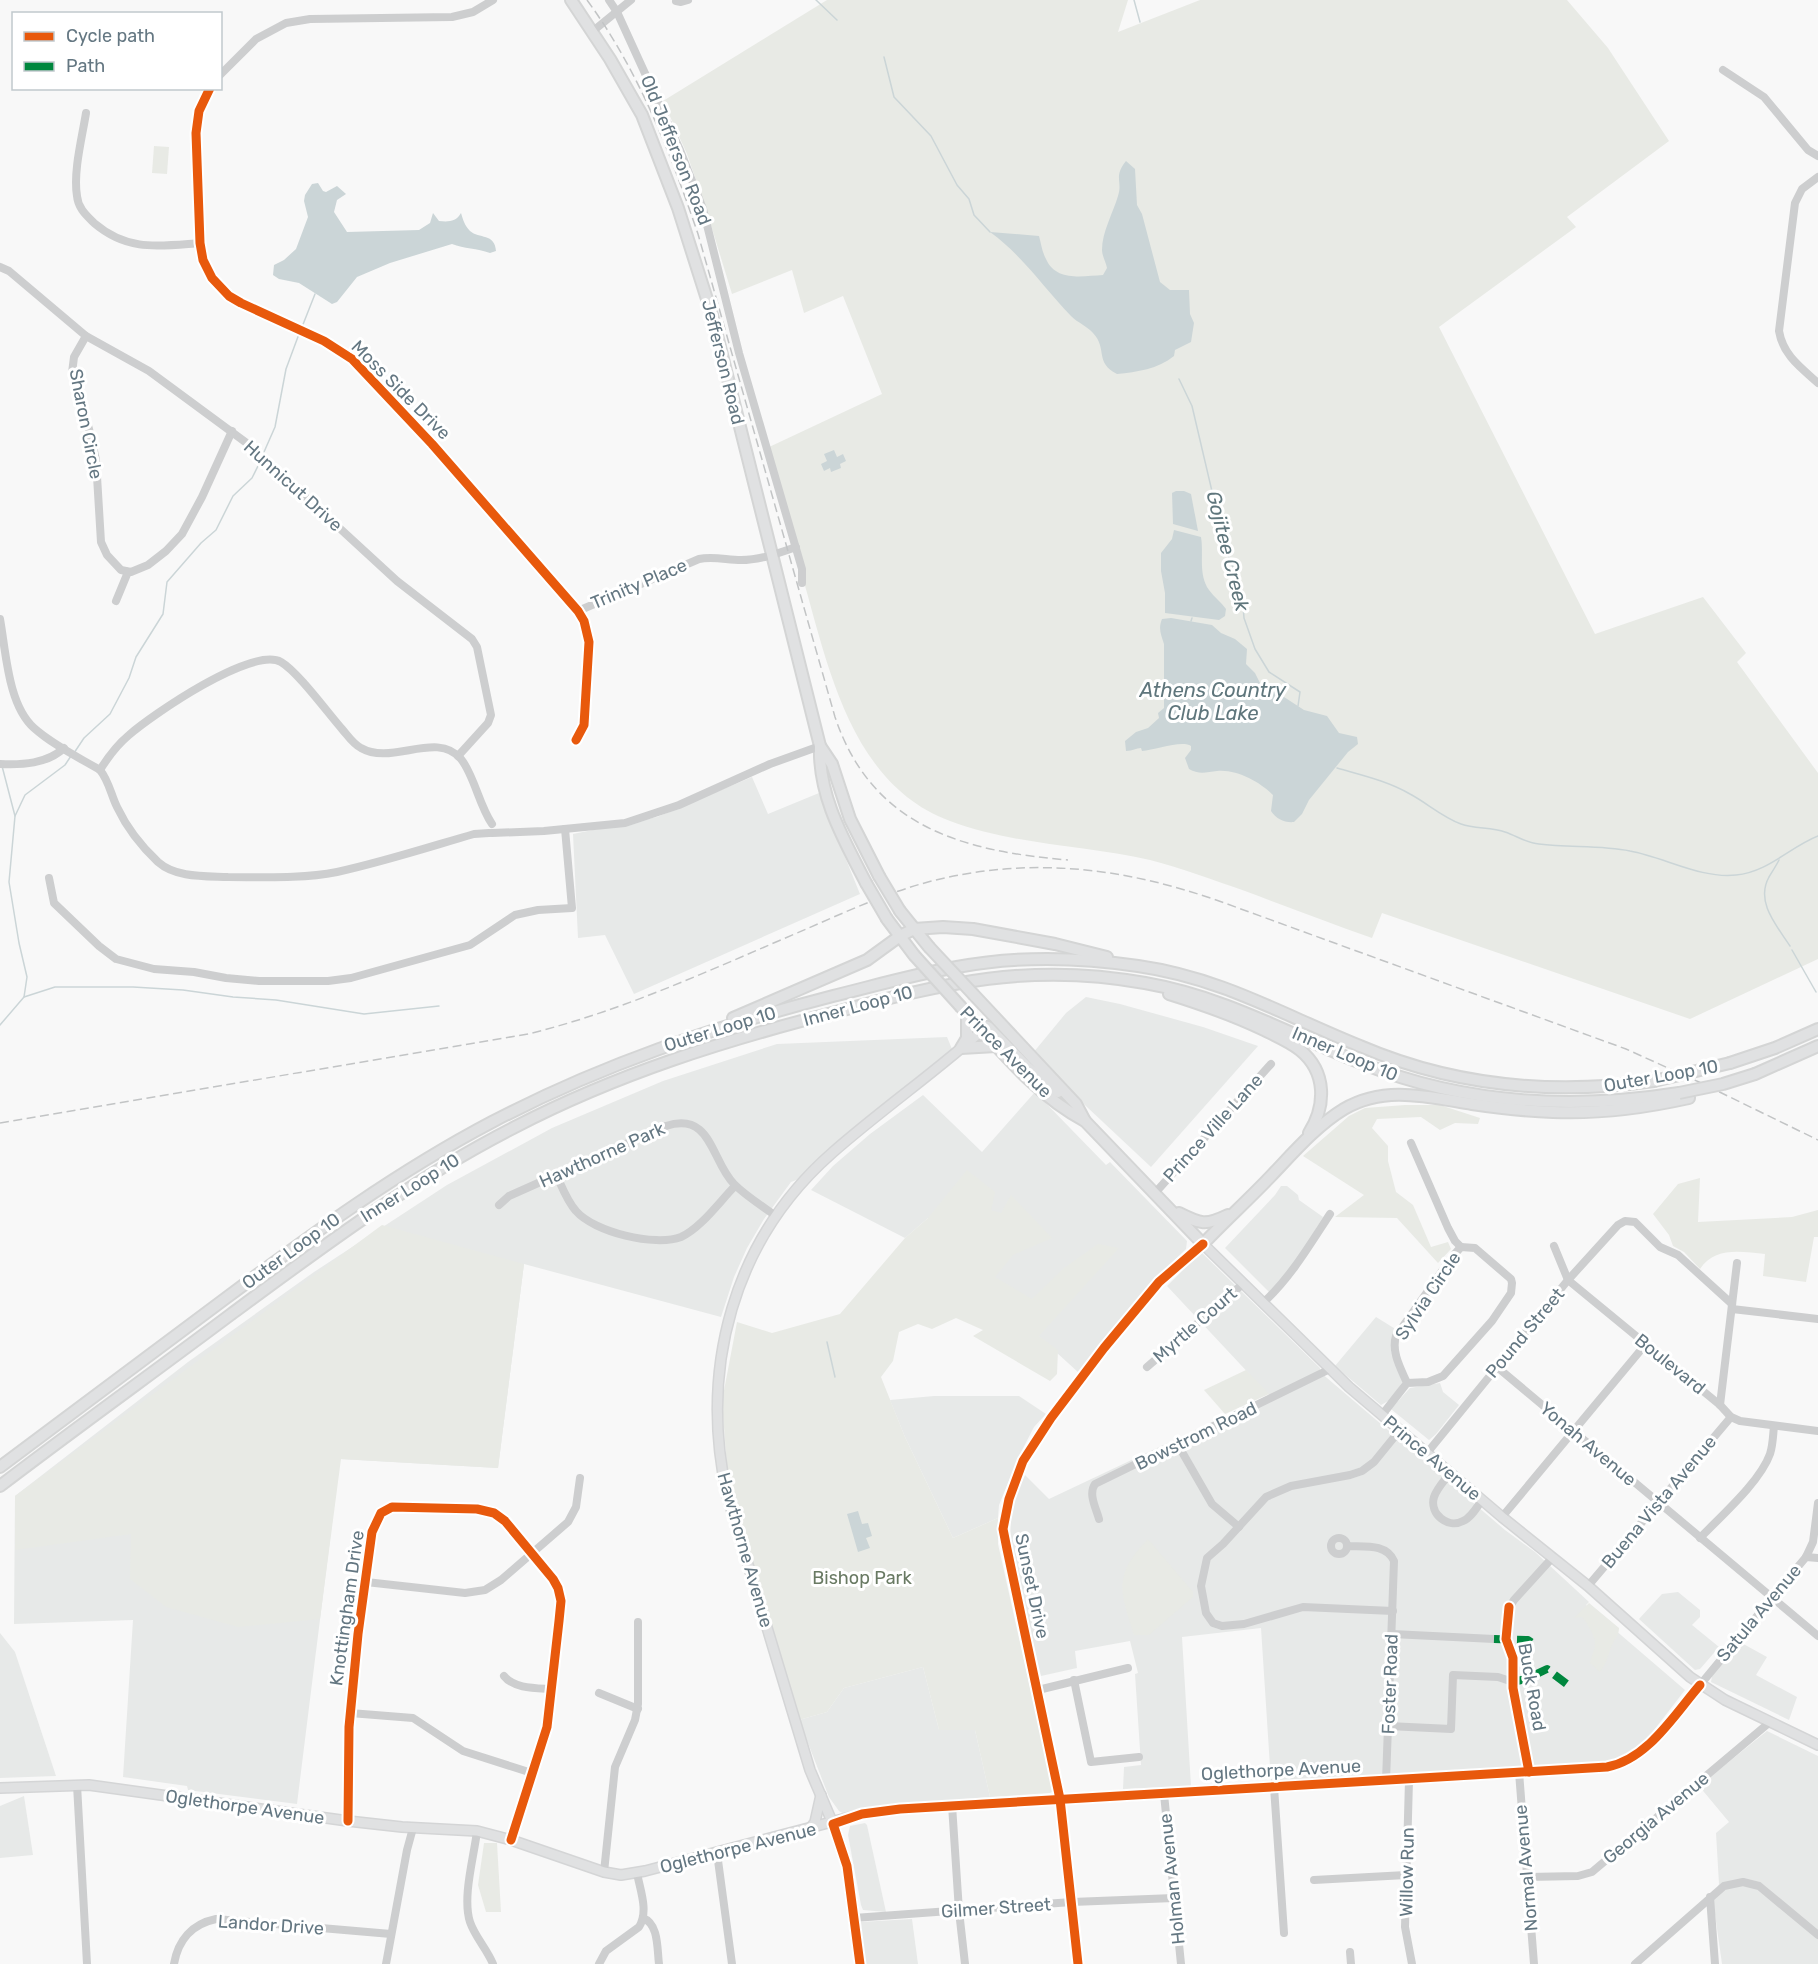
<svg xmlns="http://www.w3.org/2000/svg" width="1818" height="1964" viewBox="0 0 1818 1964" font-family="Rubik,sans-serif">
<rect width="100%" height="100%" fill="#f8f8f8"/>
<g fill="#e7e9e8">
<polygon points="752,777 768,814 819,793 860,894 634,994 605,935 578,938 573,834 657,817"/>
<polygon points="1086,997 1120,1004 1203,1027 1258,1046 1151,1167 1055,1077 1033,1053 1066,1013"/>
<polygon points="947,1037 952,1049 862,1121 799,1179 791,1182 764,1219 747,1248 734,1277 721,1317 524,1264 498,1468 340,1459 297,1804 188,1790 187,1786 123,1777 133,1620 14,1624 15,1496 188,1362 314,1272 447,1185 552,1128 663,1081 777,1044"/>
<polygon points="1035,1092 1106,1165 1110,1162 1187,1241 1186,1249 1164,1270 1079,1373 1034,1332 928,1218 905,1238 811,1190 833,1166 870,1134 923,1095 982,1152"/>
<polygon points="1281,1186 1287,1186 1298,1195 1299,1200 1323,1217 1294,1265 1269,1292 1225,1248 1275,1195"/>
<polygon points="1201,1252 1320,1368 1320,1372 1505,1530 1535,1552 1589,1602 1586,1605 1685,1690 1644,1743 1621,1757 1606,1761 1271,1782 1261,1628 1182,1637 1191,1786 1123,1789 1124,1767 1141,1765 1135,1674 1138,1673 1130,1641 1075,1651 1077,1668 1041,1676 1010,1544 1011,1516 1013,1501 1025,1475 1049,1499 1269,1395 1167,1286"/>
<polygon points="1376,1317 1397,1330 1392,1342 1391,1351 1403,1381 1390,1400 1381,1405 1335,1366"/>
<polygon points="1440,1383 1443,1392 1459,1405 1436,1434 1429,1440 1391,1409 1410,1388"/>
<polygon points="934,1396 1019,1396 1046,1414 1034,1427 1019,1456 999,1505 998,1518 953,1538 905,1437 890,1400"/>
<polygon points="1678,1592 1700,1610 1700,1617 1692,1625 1719,1647 1700,1669 1695,1670 1639,1619 1662,1594"/>
<polygon points="0,1633 15,1652 56,1776 0,1778"/>
<polygon points="1738,1641 1767,1657 1756,1675 1797,1697 1789,1720 1711,1682 1713,1671"/>
<polygon points="923,1667 939,1730 975,1730 990,1797 902,1804 844,1814 839,1811 829,1797 799,1720 827,1712 844,1688"/>
<polygon points="1767,1731 1818,1756 1818,1964 1722,1964 1713,1900 1719,1884 1716,1833 1729,1822 1699,1786"/>
<polygon points="24,1796 33,1855 0,1858 0,1806"/>
<polygon points="865,1823 867,1825 886,1912 863,1910 861,1905 848,1835 850,1826"/>
<polygon points="912,1919 918,1964 866,1964 860,1922"/>
</g>
<g fill="#e8eae5">
<path d="M827 0H1128L1118 32 1200 0H1567L1608 48 1669 141 1567 217 1576 227 1439 327 1595 634 1703 597 1746 653 1737 662 1818 773V959L1690 1019 1382 913 1372 938C1330 923 1287 907 1245 891 1213 880 1182 868 1150 860 1084 845 1014 845 950 821 850 784 828 665 802 575 790 533 775 491 767 448L882 394 843 296 804 313 792 270 732 294 706 209 687 154 663 101Z"/>
<polygon points="154,146 169,147 167,174 152,173"/>
<polygon points="1405,1105 1440,1105 1480,1118 1478,1124 1455,1123 1440,1130 1421,1117 1377,1119 1372,1128 1388,1146 1388,1161 1396,1192 1413,1205 1431,1247 1448,1242 1451,1249 1438,1263 1397,1218 1335,1217 1364,1195 1303,1156 1349,1116 1365,1108"/>
<polygon points="967,1170 995,1192 991,1210 1001,1213 1011,1195 1052,1238 1013,1255 995,1277 1032,1299 1064,1268 1098,1244 1119,1248 1039,1336 1058,1350 1057,1374 1050,1381 973,1336 983,1330 956,1318 932,1329 918,1324 899,1332 893,1361 881,1377 905,1437 953,1538 998,1518 998,1544 1053,1791 1050,1793 990,1797 975,1730 939,1730 923,1667 844,1688 827,1712 799,1720 736,1504 727,1467 722,1401 737,1322 772,1333 840,1314 905,1238 928,1218"/>
<path d="M1700 1178 1698 1222 1792 1217 1818 1210V1237H1814L1806 1282 1763 1276 1765 1254C1742 1252 1715 1246 1700 1269L1684 1252 1673 1246 1669 1235 1653 1214 1678 1184Z"/>
<polygon points="382,1225 524,1264 498,1468 341,1459 320,1619 238,1627 166,1607 130,1579 131,1534 15,1550 15,1496"/>
<polygon points="1246,1370 1269,1394 1225,1414 1204,1390"/>
<path d="M1148 1539 1193 1592V1597L1149 1635H1134C1121 1592 1112 1576 1148 1539Z"/>
<path d="M1589 1603 1619 1628C1619 1634 1616 1637 1613 1643 1608 1653 1608 1662 1600 1672L1590 1663C1591 1657 1595 1650 1595 1644 1595 1636 1587 1622 1582 1617L1574 1618Z"/>
<polygon points="484,1843 497,1843 501,1912 486,1912 478,1885"/>
</g>
<g fill="#cbd5d7">
<path d="M1126 161 1135 169 1137 205 1142 214 1160 282 1170 290H1189L1190 314 1194 323 1191 342 1175 350 1174 356C1158 369 1137 372 1117 374 1094 362 1108 349 1093 333 1087 326 1078 323 1071 316 1044 288 1022 255 990 232L1039 236C1041 243 1042 252 1046 259 1056 282 1083 276 1103 275L1107 268C1106 262 1102 256 1102 250 1102 232 1113 213 1118 196 1123 181 1113 177 1126 161Z"/>
<path d="M318 183 323 191 326 192 337 186 346 194 337 200 334 212 347 232 419 230 430 223 433 213 439 221C448 222 456 222 461 213 463 220 465 226 470 231 479 239 495 233 496 251L490 253C477 248 464 249 452 244L390 263 357 277 337 302 332 304 299 283 279 279 273 275 274 265 284 260 296 249 308 217 304 201 305 195 312 184Z"/>
<polygon points="834,450 837,457 843,454 846,461 840,464 841,468 831,472 830,468 824,471 821,464 827,461 824,454"/>
<polygon points="1184,491 1191,494 1198,531 1173,524 1172,493 1176,491"/>
<path d="M1174 530 1201 537C1204 555 1198 574 1209 590 1214 597 1221 602 1226 609L1225 616 1219 620 1165 613V593L1161 571V553L1172 539Z"/>
<path d="M1171 618 1212 625 1221 633 1235 639 1247 649 1246 664 1255 673 1261 685 1284 697 1304 710 1327 716 1339 733 1357 737 1358 744 1348 752 1309 800 1302 814 1294 822C1285 823 1276 819 1271 811L1273 795C1260 782 1237 769 1217 771 1207 772 1199 775 1189 769L1185 758 1191 750V746C1182 740 1155 750 1142 751L1141 748C1136 748 1133 751 1126 751L1125 741 1136 732 1148 728 1159 718 1158 713 1164 708V644C1161 634 1158 629 1162 619Z"/>
<polygon points="858,1511 862,1524 868,1523 872,1536 866,1538 870,1548 858,1552 847,1514"/>
</g>
<g fill="none" stroke-linecap="round" stroke-linejoin="round">
<g stroke="#cbd5d7" stroke-width="1.5">
<polyline points="816,0 837,20"/>
<polyline points="1134,0 1140,22"/>
<polyline points="884,57 894,97 931,136 957,185 969,199 974,215 990,232"/>
<polyline points="302,327 315,294"/>
<polyline points="1179,379 1192,406 1226,551 1235,572 1243,606 1244,618 1255,649 1269,672 1300,692 1298,706"/>
<polyline points="264,452 275,427 286,369 299,334"/>
<polyline points="1191,621 1192,618"/>
<polyline points="74,753 84,738 110,714 129,678 136,657 163,614 167,582 201,543 216,530 233,496 252,478 261,460"/>
<path d="M1337 768C1361 775 1388 781 1410 794 1427 803 1442 817 1461 824 1475 829 1491 827 1505 832 1517 836 1526 843 1539 844 1569 848 1600 845 1630 851 1664 857 1701 879 1736 875 1768 872 1790 847 1818 836"/>
<polyline points="15,816 25,795 65,765 71,756"/>
<path d="M1779 860C1776 866 1772 872 1769 877 1755 902 1777 926 1790 946"/>
<polyline points="1792,950 1816,992"/>
<polyline points="24,997 55,987 133,987 183,990 233,997 276,1000 364,1014 439,1006"/>
<polyline points="0,1025 24,997 27,977 19,943 9,882 15,816 2,766"/>
<polyline points="827,1342 835,1377"/>
</g>
<defs>
<g id="major">
<polyline points="1203,1244 1349,1387 1502,1517 1588,1586 1690,1677 1725,1700 1818,1745"/>
<path d="M0 1788 89 1785 348 1821 402 1827 477 1831 511 1840 604 1872 621 1875 645 1871 862 1814 900 1809 1607 1767C1648 1759 1674 1715 1700 1685"/>
<polyline points="810,1829 815,1822 821,1795"/>
<path d="M860 1964 847 1866 833 1824 810 1770 727 1495C699 1368 733 1240 832 1153 882 1109 937 1071 987 1026"/>
</g>
<g id="highway">
<path d="M571 0 610 59 642 115 678 208 712 315 820 746C818 796 844 840 866 883"/>
<polyline points="820,746 832,764 850,819 879,876"/>
<polyline points="900,911 929,947"/>
<polyline points="887,919 914,955"/>
<path d="M1169 994C1201 1004 1233 1015 1264 1030 1276 1036 1290 1042 1300 1050 1327 1072 1326 1106 1309 1133"/>
<polyline points="974,995 1076,1104 1085,1121"/>
<path d="M961 1007C998 1047 1035 1095 1085 1121L1203 1244C1225 1221 1249 1199 1271 1176 1293 1153 1316 1126 1344 1109 1385 1085 1428 1097 1472 1104 1499 1108 1526 1111 1553 1112 1599 1114 1644 1108 1689 1098"/>
<polyline points="967,1014 967,1038 961,1048 996,1046"/>
<polyline points="733,1018 867,960 900,936 914,929 943,927 973,929 1055,944 1107,957"/>
<polyline points="988,1027 1028,1068 1058,1092"/>
<polyline points="1730,1063 1775,1048 1818,1029"/>
<polyline points="1755,1074 1818,1046"/>
<path d="M1179 1213C1201 1224 1205 1226 1228 1215"/>
<path d="M0 1467C76 1411 151 1354 226 1298 312 1234 397 1172 492 1122 601 1065 713 1027 833 996 874 986 915 974 957 967 1016 956 1078 957 1138 966 1222 978 1283 1015 1360 1046 1453 1086 1554 1095 1654 1081"/>
<path d="M0 1486C76 1428 154 1372 230 1315 322 1247 413 1179 515 1127 617 1074 725 1040 836 1012 945 983 1031 962 1145 983 1225 997 1287 1033 1361 1063 1463 1104 1571 1110 1679 1093"/>
</g>
</defs>
<use href="#major" stroke="#d4d5d6" stroke-width="12"/>
<use href="#highway" stroke="#d4d5d5" stroke-width="14"/>
<g stroke="#cdcecf" stroke-width="8">
<polyline points="609,0 617,12 680,150 703,209 739,353 802,569 802,583"/>
<polyline points="676,1 681,2 688,0"/>
<polyline points="593,31 631,0"/>
<polyline points="1723,70 1764,97 1808,150 1818,156"/>
<polyline points="220,75 256,39 286,23 310,19 452,17 473,12 493,0"/>
<polyline points="210,88 199,111 196,133 200,243 203,260 212,278 229,296 241,303 324,341 352,359 432,444 578,611 584,621 589,642 584,725 576,740"/>
<path d="M86 113C82 138 73 172 77 196 78 208 86 215 94 223 128 252 159 246 200 243"/>
<path d="M1818 177 1802 189 1795 203 1779 331C1783 355 1800 367 1818 383"/>
<polyline points="0,267 9,271 86,336 149,371 248,444 397,581 472,639 477,647 491,715 488,723 458,756"/>
<polyline points="86,336 74,357 72,373 89,429 96,460 101,542 107,555 121,570 131,572 148,565 166,551 182,534 202,497 232,431"/>
<polyline points="116,601 128,572"/>
<path d="M578 611 699 559C713 556 727 560 741 560 760 560 779 553 796 547"/>
<path d="M0 619C6 652 8 705 34 728 53 745 78 757 100 770 109 781 111 795 117 807 126 826 142 847 158 862 176 878 205 876 228 877 264 877 302 879 337 872 383 862 429 847 474 834L489 833"/>
<path d="M0 764C22 765 47 764 64 748"/>
<path d="M100 770C108 757 117 745 129 735 152 715 252 646 281 662 298 672 327 712 342 729 348 736 353 744 361 748 392 766 437 730 461 759 474 775 479 805 492 824"/>
<polyline points="492,833 544,831 625,823 679,805 770,764 820,746"/>
<polyline points="49,878 54,903 99,946 116,959 154,969 194,972 226,978 259,981 328,981 351,978 470,945 515,915 538,910 572,908 565,829"/>
<polyline points="1411,1143 1448,1228 1455,1241 1461,1247"/>
<path d="M556 1174C562 1187 567 1201 576 1211 594 1232 655 1247 681 1237 701 1228 720 1201 735 1186"/>
<polyline points="1155,1193 1271,1064"/>
<path d="M499 1205 509 1196 666 1126C712 1111 711 1161 734 1184 746 1196 762 1206 776 1216"/>
<polyline points="1554,1246 1568,1280 1720,1405 1731,1417 1740,1421 1818,1431"/>
<path d="M1263 1303C1291 1277 1309 1246 1330 1214"/>
<polyline points="1732,1309 1818,1319"/>
<polyline points="1147,1367 1244,1283"/>
<polyline points="1497,1367 1818,1636"/>
<polyline points="1720,1405 1737,1263"/>
<path d="M1382 1415 1407 1383C1401 1369 1391 1352 1396 1336L1452 1257 1461 1247 1475 1248 1511 1279 1512 1283 1511 1293 1492 1321 1443 1376 1428 1382 1407 1383"/>
<polyline points="1178,1445 1212,1504 1239,1527"/>
<polyline points="1427,1453 1568,1280 1618,1225 1625,1221 1635,1222 1660,1247 1678,1255 1732,1304"/>
<path d="M1450 1473C1445 1480 1437 1488 1434 1497 1429 1514 1448 1529 1463 1521 1471 1518 1477 1507 1482 1500"/>
<polyline points="1502,1517 1645,1345"/>
<path d="M1099 1519C1096 1508 1088 1494 1095 1484L1330 1369"/>
<circle cx="1339" cy="1546" r="8"/>
<path d="M1700 1538C1721 1516 1760 1482 1770 1454 1773 1445 1773 1435 1774 1426"/>
<path d="M1347 1546C1364 1547 1386 1543 1394 1561L1386 1781"/>
<polyline points="1806,1557 1818,1558"/>
<polyline points="366,1582 465,1593 485,1590 501,1580 568,1522 576,1507 580,1478"/>
<polyline points="1588,1586 1731,1417"/>
<polyline points="1393,1611 1303,1607 1244,1624 1222,1626 1213,1623 1206,1613 1201,1586 1207,1558 1223,1544 1266,1497 1291,1486 1350,1475 1362,1471 1374,1462 1400,1430"/>
<polyline points="1392,1634 1494,1639"/>
<path d="M504 1676C514 1689 537 1688 552 1689"/>
<polyline points="1074,1680 1091,1762 1139,1757"/>
<polyline points="1700,1685 1806,1557 1813,1542 1818,1503"/>
<polyline points="1038,1690 1128,1668"/>
<polyline points="599,1693 638,1709"/>
<polyline points="350,1713 413,1718 463,1751 532,1773"/>
<polyline points="1388,1726 1451,1729 1453,1675 1498,1677 1513,1682"/>
<polyline points="1519,1772 1534,1964"/>
<polyline points="1529,1772 1513,1688 1513,1658 1506,1639 1507,1611 1514,1600 1553,1557"/>
<polyline points="1409,1780 1405,1927 1412,1964"/>
<polyline points="77,1785 87,1964"/>
<polyline points="1274,1787 1284,1933"/>
<polyline points="1164,1794 1181,1964"/>
<polyline points="952,1805 959,1911 965,1964"/>
<polyline points="348,1821 349,1727 358,1634 372,1532 381,1513 392,1507 477,1509 494,1513 505,1521 553,1579 558,1588 561,1601 559,1621 547,1727 511,1840"/>
<path d="M477 1831C474 1857 462 1897 470 1922 475 1937 487 1949 493 1964"/>
<polyline points="717,1853 732,1964"/>
<polyline points="604,1872 615,1767 635,1720 638,1704 638,1622"/>
<polyline points="1528,1877 1578,1876 1592,1872 1770,1722"/>
<polyline points="1314,1880 1406,1875"/>
<polyline points="1710,1897 1715,1964"/>
<path d="M643 1918C659 1924 657 1949 659 1964"/>
<polyline points="854,1918 1072,1902 1174,1898"/>
<polyline points="1350,1952 1351,1964"/>
<path d="M174 1964C178 1940 192 1924 216 1919L391 1934"/>
<polyline points="386,1964 407,1850 413,1828"/>
<path d="M599 1964 606 1951 639 1927C649 1911 640 1890 637 1873"/>
<polyline points="1078,1964 1060,1799 1007,1549 1003,1529 1009,1499 1023,1461 1051,1418 1104,1348 1159,1282 1203,1244"/>
<polyline points="1635,1964 1724,1886 1743,1882 1759,1886 1818,1935"/>
</g>
<use href="#major" stroke="#e0e1e2" stroke-width="9"/>
<use href="#highway" stroke="#e0e1e2" stroke-width="10"/>
<g stroke="#c2c4c5" stroke-width="1.5" stroke-dasharray="9 4.5" stroke-linecap="butt">
<path d="M587 0C639 71 670 152 698 234L835 717C872 827 962 851 1068 860"/>
<path d="M0 1123 528 1034C622 1011 708 971 797 933 839 915 883 894 928 882 1028 856 1122 867 1219 901L1626 1049 1699 1082 1818 1140"/>
</g>
<defs>
<g id="highway-bridge">
<polyline points="879,876 900,911"/>
<polyline points="866,883 887,919"/>
<polyline points="929,947 974,995"/>
<polyline points="914,955 961,1007"/>
<polyline points="1654,1081 1730,1063"/>
<polyline points="1679,1093 1723,1084 1755,1074"/>
</g>
</defs>
<use href="#highway-bridge" stroke="#d4d5d5" stroke-width="14" stroke-linecap="butt"/>
<use href="#highway-bridge" stroke="#e0e1e2" stroke-width="10"/>
<g stroke="#00873e" stroke-width="8" stroke-dasharray="15 8" stroke-linecap="butt">
<polyline points="1494,1639 1528,1640 1534,1644"/>
<polyline points="1513,1682 1526,1679 1547,1669 1568,1685"/>
</g>
<defs>
<g id="cycleway">
<polyline points="210,88 199,111 196,133 200,243 203,260 212,278 229,296 241,303 324,341 352,359 432,444 578,611 584,621 589,642 584,725 576,740"/>
<polyline points="1509,1607 1506,1639 1513,1658 1513,1688 1529,1772"/>
<polyline points="348,1821 349,1727 358,1634 372,1532 381,1513 392,1507 477,1509 494,1513 505,1521 553,1579 558,1588 561,1601 559,1621 547,1727 511,1840"/>
<path d="M860 1964 847 1866 833 1824 862 1814 900 1809 1607 1767C1648 1759 1674 1715 1700 1685"/>
<polyline points="1078,1964 1060,1799 1007,1549 1003,1529 1009,1499 1023,1461 1051,1418 1104,1348 1159,1282 1203,1244"/>
</g>
</defs>
<use href="#cycleway" stroke="#fff" stroke-width="13"/>
<use href="#cycleway" stroke="#e8590c" stroke-width="9"/>
</g>
<g text-anchor="middle" stroke-width="6" stroke-linejoin="round" paint-order="stroke">
<g font-size="18" fill="#647782" stroke="#fff">
<text transform="translate(676 150) rotate(68)" y="6">Old Jefferson Road</text>
<text transform="translate(723 362) rotate(76)" y="6">Jefferson Road</text>
<text transform="translate(401 390) rotate(45)" y="6">Moss Side Drive</text>
<text transform="translate(86 424) rotate(79)" y="6">Sharon Circle</text>
<text transform="translate(293 486) rotate(42)" y="6">Hunnicut Drive</text>
<text transform="translate(639 584) rotate(-23)" y="6">Trinity Place</text>
<text transform="translate(858 1006) rotate(-15)" y="6">Inner Loop 10</text>
<text transform="translate(720 1029) rotate(-17)" y="6">Outer Loop 10</text>
<text transform="translate(1006 1052) rotate(45)" y="6">Prince Avenue</text>
<text transform="translate(1345 1054) rotate(23)" y="6">Inner Loop 10</text>
<text transform="translate(1661 1076) rotate(-10)" y="6">Outer Loop 10</text>
<text transform="translate(1213 1128) rotate(-48)" y="6">Prince Ville Lane</text>
<text transform="translate(602 1155) rotate(-24)" y="6">Hawthorne Park</text>
<text transform="translate(410 1188) rotate(-32)" y="6">Inner Loop 10</text>
<text transform="translate(291 1251) rotate(-36)" y="6">Outer Loop 10</text>
<text transform="translate(1428 1296) rotate(-56)" y="6">Sylvia Circle</text>
<text transform="translate(1195 1325) rotate(-41)" y="6">Myrtle Court</text>
<text transform="translate(1525 1333) rotate(-50)" y="6">Pound Street</text>
<text transform="translate(1670 1364) rotate(39)" y="6">Boulevard</text>
<text transform="translate(1196 1436) rotate(-26)" y="6">Bowstrom Road</text>
<text transform="translate(1588 1444) rotate(40)" y="6">Yonah Avenue</text>
<text transform="translate(1432 1458) rotate(40)" y="6">Prince Avenue</text>
<text transform="translate(1659 1502) rotate(-50)" y="6">Buena Vista Avenue</text>
<text transform="translate(745 1550) rotate(74)" y="6">Hawthorne Avenue</text>
<text transform="translate(1032 1586) rotate(78)" y="6">Sunset Drive</text>
<text transform="translate(347 1608) rotate(-82)" y="6">Knottingham Drive</text>
<text transform="translate(1759 1613) rotate(-50)" y="6">Satula Avenue</text>
<text transform="translate(1390 1684) rotate(-88)" y="6">Foster Road</text>
<text transform="translate(1532 1687) rotate(80)" y="6">Buck Road</text>
<text transform="translate(1281 1770) rotate(-3)" y="6">Oglethorpe Avenue</text>
<text transform="translate(245 1807) rotate(8)" y="6">Oglethorpe Avenue</text>
<text transform="translate(1656 1818) rotate(-40)" y="6">Georgia Avenue</text>
<text transform="translate(738 1848) rotate(-14)" y="6">Oglethorpe Avenue</text>
<text transform="translate(1526 1868) rotate(-95)" y="6">Normal Avenue</text>
<text transform="translate(1407 1872) rotate(-89)" y="6">Willow Run</text>
<text transform="translate(1172 1879) rotate(-96)" y="6">Holman Avenue</text>
<text transform="translate(996 1908) rotate(-4)" y="6">Gilmer Street</text>
<text transform="translate(271 1925) rotate(4)" y="6">Landor Drive</text>
</g>
<g font-size="18" fill="#697a63" stroke="#fff">
<text x="862" y="1584">Bishop Park</text>
</g>
<g font-size="20" font-style="italic" fill="#5f767c" stroke="#fff">
<text transform="translate(1228 551) rotate(76)" y="7">Gojitee Creek</text>
<text x="1213" y="697">Athens Country<tspan x="1213" dy="23">Club Lake</tspan></text>
</g>
</g>
<rect x="12" y="12" width="210" height="78" fill="#ffffff" stroke="#c1c9cd" stroke-width="1.5"/>
<rect x="24" y="32" width="30" height="9" fill="#e8590c" stroke="#c1c9cd" stroke-width="1.5"/>
<text x="66" y="42" font-size="18" fill="#647782">Cycle path</text>
<rect x="24" y="62" width="30" height="9" fill="#00873e" stroke="#c1c9cd" stroke-width="1.5"/>
<text x="66" y="72" font-size="18" fill="#647782">Path</text>
</svg>
